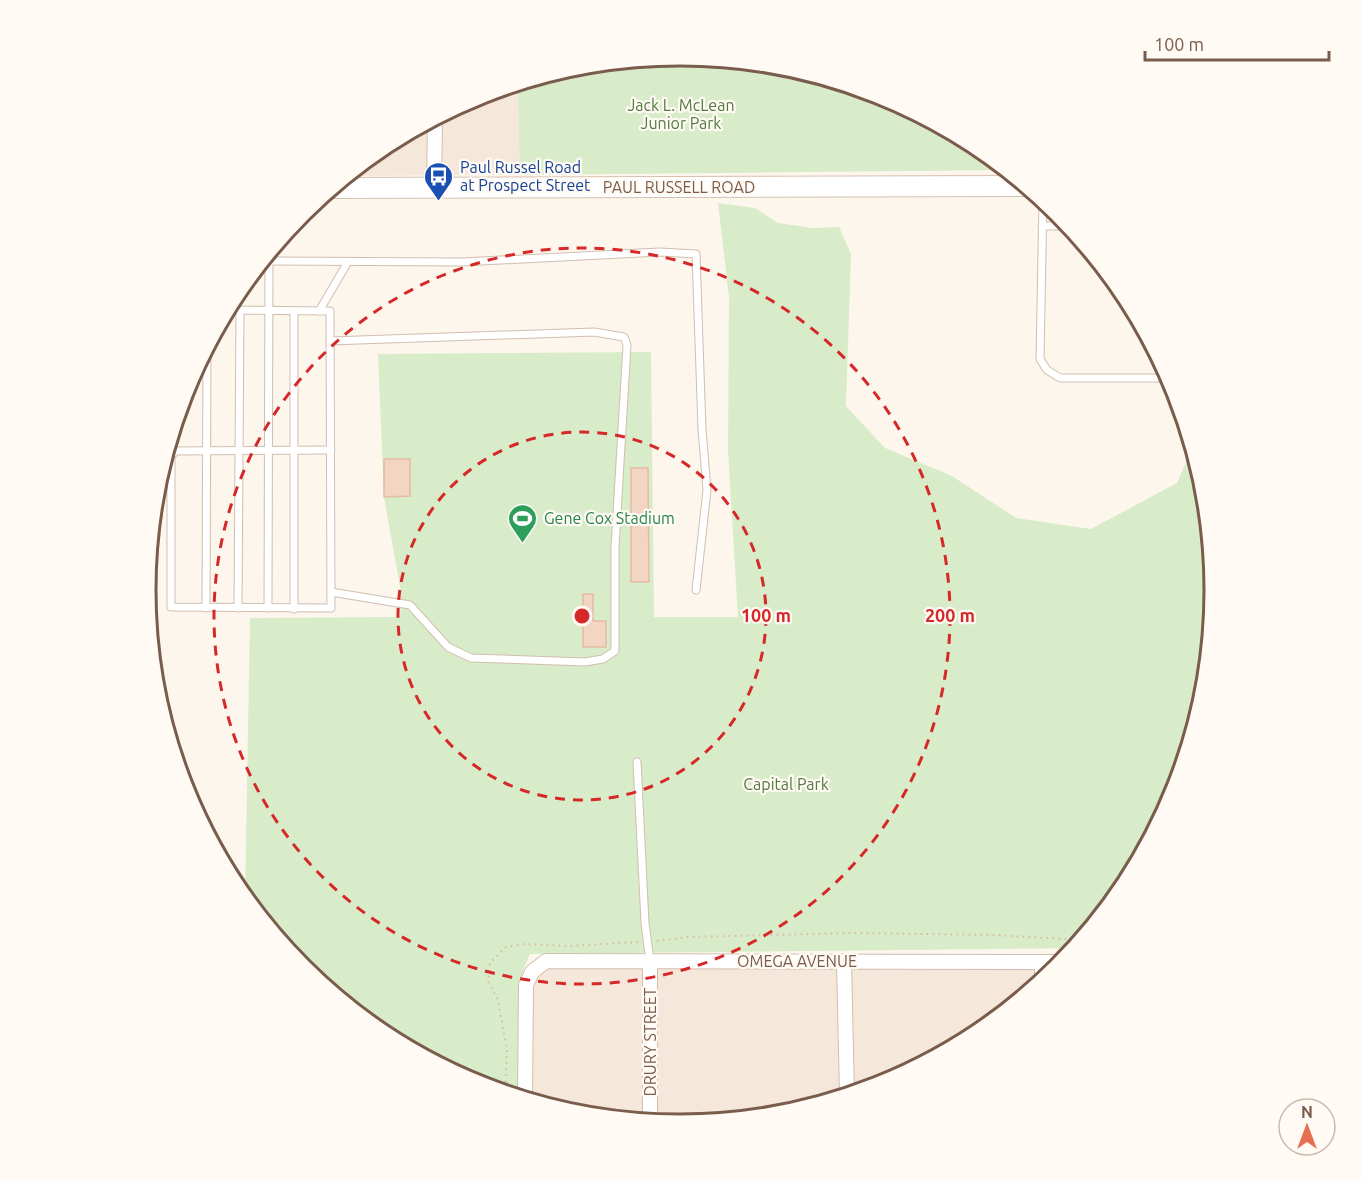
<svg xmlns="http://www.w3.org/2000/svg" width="1361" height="1181" viewBox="0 0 1361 1181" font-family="Ubuntu,sans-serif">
<rect width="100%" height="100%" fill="#fdf6ec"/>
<g fill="#f5e8da">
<polygon points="521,83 520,175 346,176 384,145 476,96"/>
<polygon points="1060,967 977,1036 885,1085 785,1115 680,1125 576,1115 530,1101 530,986 542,968"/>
</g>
<g fill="#d8ecc9">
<path d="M681 56C715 59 752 59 786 66 864 82 946 119 1007 170L520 175 518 83 576 66Z"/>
<path d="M718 203 755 208 778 223 813 228 839 227 851 254 846 406 885 448 952 476 1016 518 1091 529 1177 483 1193 446 1205 486 1215 591 1205 695 1175 796 1125 888 1076 948 530 954 523 970 521 1098C439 1074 365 1028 303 969 281 949 264 922 245 899L250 618 400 617 401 592 384 497 378 354 651 352 654 617H738L728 451 729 297Z"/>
</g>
<g fill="#f3d5c3" stroke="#e6bba3" stroke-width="1.5">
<polygon points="384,459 410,459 410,496 384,497"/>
<polygon points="631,468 648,468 649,582 631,582"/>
<polygon points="583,594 593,594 593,621 606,621 606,647 583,647"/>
</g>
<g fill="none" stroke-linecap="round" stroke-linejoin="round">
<defs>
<g id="lane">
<polyline points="1043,199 1040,359 1047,370 1060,378 1171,378"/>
<polyline points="1042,226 1070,226"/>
<polyline points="269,261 462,262 660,252 696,254 702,429 707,490 696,590"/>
<polyline points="294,311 294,609"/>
<polyline points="319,311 348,262"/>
<polyline points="330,341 594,332 624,337 627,345 615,547 615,651 603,659 585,662 471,658 448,647 410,605 331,592"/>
<polyline points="1161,378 1161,361"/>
<polyline points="171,436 171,607 331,608 330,311 227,310"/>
<polyline points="171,451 331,450"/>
<polyline points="206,608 207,347"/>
<polyline points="238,608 240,310"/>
<polyline points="268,608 269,253"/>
<polyline points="637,762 645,923 650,961"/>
</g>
<g id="street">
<polyline points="434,188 435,118"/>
<polyline points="167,451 171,451"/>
<polyline points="650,961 650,1122"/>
<polyline points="844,961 847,1096"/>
<polyline points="1042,962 1042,982"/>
<polyline points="525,1100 526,985 532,972 546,961 1065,962"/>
</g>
<polyline id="secondary" points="331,188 1026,186"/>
</defs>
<use href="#lane" stroke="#d1beb0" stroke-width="9"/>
<use href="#street" stroke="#d1beb0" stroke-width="16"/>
<use href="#secondary" stroke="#d6c0b0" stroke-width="22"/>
<g stroke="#d9b8a5" stroke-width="2" stroke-dasharray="1.5 4.5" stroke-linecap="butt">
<polyline points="1208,671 1208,612 1213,570"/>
<polyline points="657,941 688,937 857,933 993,935 1082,940"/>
<polyline points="505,1094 507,1050 498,1000 488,981 490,963 506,947 525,944 566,946 639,942"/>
</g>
<use href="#lane" stroke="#fff" stroke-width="7"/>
<use href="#street" stroke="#fff" stroke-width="14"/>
<use href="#secondary" stroke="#fff" stroke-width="20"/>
</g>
<g fill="none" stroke="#d62828" stroke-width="3" stroke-dasharray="10 8">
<circle cx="582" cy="616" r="184"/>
<circle cx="582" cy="616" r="368"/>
</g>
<defs>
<symbol id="bus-pin" viewBox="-11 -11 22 30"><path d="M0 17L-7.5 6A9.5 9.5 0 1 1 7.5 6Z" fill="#1a4fb4" stroke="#fffaf3"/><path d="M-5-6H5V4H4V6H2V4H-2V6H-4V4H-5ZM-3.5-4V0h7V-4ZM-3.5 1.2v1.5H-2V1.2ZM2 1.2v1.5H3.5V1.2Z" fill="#fff"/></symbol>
<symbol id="stadium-pin" viewBox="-11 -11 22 30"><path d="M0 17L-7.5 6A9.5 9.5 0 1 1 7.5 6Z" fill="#2e9e5b" stroke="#fffaf3"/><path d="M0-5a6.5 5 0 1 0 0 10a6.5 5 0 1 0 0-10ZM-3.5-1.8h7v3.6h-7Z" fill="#fff"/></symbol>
</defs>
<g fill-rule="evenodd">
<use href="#bus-pin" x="422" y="160" width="33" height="45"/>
<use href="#stadium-pin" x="506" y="502" width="33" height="45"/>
</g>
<g text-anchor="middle" stroke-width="4.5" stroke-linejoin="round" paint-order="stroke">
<g font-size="16" fill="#537a41" stroke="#fffaf3">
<text x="681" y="111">Jack L. McLean<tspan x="681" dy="18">Junior Park</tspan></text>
<text x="786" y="790">Capital Park</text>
</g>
<g font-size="16" fill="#164399" stroke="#fffaf3" text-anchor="start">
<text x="460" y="173">Paul Russel Road<tspan x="460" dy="18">at Prospect Street</tspan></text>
</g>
<g font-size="16" fill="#7a5c4d" stroke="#fffaf3">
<text x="679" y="193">PAUL RUSSELL ROAD</text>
<text x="797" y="967">OMEGA AVENUE</text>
<text transform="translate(650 1042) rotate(-90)" y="6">DRURY STREET</text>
</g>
<g font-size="16" fill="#27864d" stroke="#fffaf3" text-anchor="start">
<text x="544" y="524">Gene Cox Stadium</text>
</g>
</g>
<path d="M0 0H1361V1181H0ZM156 590a524 524 0 1 1 1048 0a524 524 0 1 1-1048 0Z" fill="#fffaf3" fill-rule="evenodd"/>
<path fill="none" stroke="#7a5c4d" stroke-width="3" d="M156 590a524 524 0 1 1 1048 0a524 524 0 1 1-1048 0Z"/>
<circle cx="582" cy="616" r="9" fill="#d62828" stroke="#fffaf3" stroke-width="3"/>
<g font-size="18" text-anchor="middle" font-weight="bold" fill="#d62828" stroke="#fffaf3" stroke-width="4.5" stroke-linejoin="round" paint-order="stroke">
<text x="766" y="622">100 m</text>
<text x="950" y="622">200 m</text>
</g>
<g transform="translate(1307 1127)"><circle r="28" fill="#fffaf3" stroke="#cabbb1" stroke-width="1.5"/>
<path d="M0-4.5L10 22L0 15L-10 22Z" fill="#e76f51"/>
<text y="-9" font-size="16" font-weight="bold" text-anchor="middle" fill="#7a5c4d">N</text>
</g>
<path d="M1145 51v9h184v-9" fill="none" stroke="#7a5c4d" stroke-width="3"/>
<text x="1154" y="51" font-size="18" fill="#7a5c4d" stroke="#fffaf3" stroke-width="4.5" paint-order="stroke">100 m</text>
</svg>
